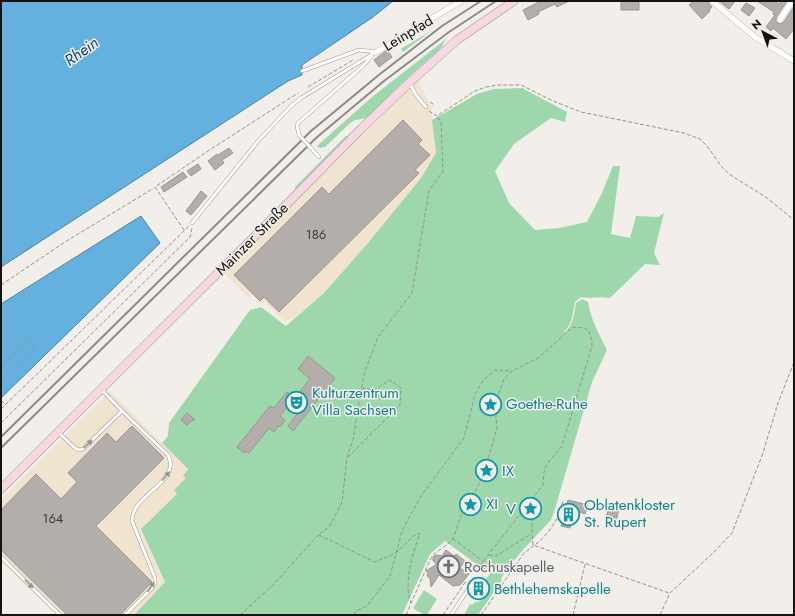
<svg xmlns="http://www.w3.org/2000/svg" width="795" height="616" viewBox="0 0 795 616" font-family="Jost,sans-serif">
<rect width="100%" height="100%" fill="#f2eeea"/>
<g fill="#f0e3cf">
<polygon points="418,80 431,107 436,153 421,178 368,243 324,293 295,318 284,321 264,301 261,304 252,295 248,298 224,273"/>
<polygon points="110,391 188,469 184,476 186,478 178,494 141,529 165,582 134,615 57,615 1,561 1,499"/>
</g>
<g fill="#9fd7ad">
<polygon points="432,30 403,52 401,49"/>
<polygon points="446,39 441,48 403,82 367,118 355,120 350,123 325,147 320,148 317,146 372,97"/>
<path d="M522 88 567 112 565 122 551 118 514 144 495 171 509 203 535 230 559 228 587 222 601 195 613 166H620L611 234 630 238 636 216 658 217 664 213 654 253 660 265 645 264 610 298C600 296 591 299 581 297L575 302C572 316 573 324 562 334 573 328 574 315 576 303L582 299 588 302C591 320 599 334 607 350L592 382 555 509 551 520 522 551 506 570 501 579 502 580 478 615H464L470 604 472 605C475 601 476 603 480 601 485 598 487 593 490 588L482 584 490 574 445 541 430 554 402 615H134L165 582 141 529 177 494 174 490 186 478 183 476 188 469 162 443 168 436 169 423 250 310 261 307 286 326 324 293 368 243 421 178 436 153 432 120 477 94 494 89Z"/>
<polygon points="346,136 349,136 295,189 295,187"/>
<polygon points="424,590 437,599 427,615 424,615 413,608"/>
</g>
<g fill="#64b1e0" stroke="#4c82a2">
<polygon points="1,1 393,1 373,17 302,65 302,75 288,81 1,267"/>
<polygon points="141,216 160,243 1,398 1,304"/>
</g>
<g fill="#b3aeaa" stroke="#9a9592">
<polygon points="541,1 569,1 557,7 555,4 538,12 539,14 528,20 523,10"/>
<rect x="621" y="1" width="18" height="9"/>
<polygon points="693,1 707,1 712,7 709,10 710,11 702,19 689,5"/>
<polygon points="719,1 735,1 729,9"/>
<polygon points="757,1 774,1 779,4 781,1 787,1 776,18 776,22 779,24 784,22 794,6 794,29 786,39 773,28 771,31 766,27 775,15 773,14 774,12"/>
<polygon points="746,3 755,8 749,16 741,10"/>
<polygon points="387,50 392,57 379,67 374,60"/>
<polygon points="403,120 422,140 418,144 430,155 415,170 419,173 279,312 264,297 260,301 234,275 322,187 329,194"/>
<polygon points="229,148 233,153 222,160 224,163 215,170 208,161 217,154 218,155"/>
<polygon points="198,164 201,169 191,176 187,171"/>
<polygon points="183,172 187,177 164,192 161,187"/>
<polygon points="201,191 207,196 191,215 186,211"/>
<polygon points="308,356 335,378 293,431 288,426 298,413 288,406 280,416 285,420 280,427 279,425 274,432 269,428 249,453 246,451 244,453 237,447 270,406 274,408 287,392 295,398 310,379 298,369"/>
<polygon points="187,413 195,420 191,421 187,425 181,420"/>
<polygon points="132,426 164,458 96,526 152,582 120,615 67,615 1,550 1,510 36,474 61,499 77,482 68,473 107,433 116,442"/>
<polygon points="568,500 588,505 585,514 579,512 578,514 574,513 570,528 561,526"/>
<polygon points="609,506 619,509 615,525 605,522"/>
<polygon points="446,550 454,556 456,554 465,561 460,568 469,574 460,585 453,586 439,575 431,587 430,578 427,576 428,573 426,571 437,564 433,561 433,557 436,555 442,556"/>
</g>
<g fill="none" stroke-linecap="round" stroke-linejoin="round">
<defs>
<g id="service">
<polyline points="302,71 359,50 376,52"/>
<polyline points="410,84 416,95 426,107"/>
<polyline points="299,135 297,126 298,123 363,66 372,56"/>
<polyline points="310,147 319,157"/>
<polyline points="192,223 259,140 291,106 301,98 376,52"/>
<path d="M122 411 168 455C182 483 132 493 132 521L155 578V583L152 588 125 615"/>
<polyline points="59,433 76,449 80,450 83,449 122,411 102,390"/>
<polyline points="1,557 60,615"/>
<polyline points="451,615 475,579"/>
</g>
<g id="minor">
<polyline points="712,1 755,37 794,61"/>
<polyline points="780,20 792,1"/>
<polyline points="376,52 461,1"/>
</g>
<polyline id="secondary" points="1,489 288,203 362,128 409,83 457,40 514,1"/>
</defs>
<use href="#service" stroke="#9e9a96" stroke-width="4"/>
<use href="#minor" stroke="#9e9a96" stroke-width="6"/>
<use href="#secondary" stroke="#9e9a96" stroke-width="9"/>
<g stroke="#95938f" stroke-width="1" stroke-dasharray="4 2" stroke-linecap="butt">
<polyline points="308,87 353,60"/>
<polyline points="430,102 433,104 432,106"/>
<polyline points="429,111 437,116 475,91 486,87 498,85 521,85 553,101 581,112 684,133 700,139 707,146 722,167 729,174 767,198 794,220"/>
<polyline points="184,230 155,187 208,151 298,93"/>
<polyline points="1,285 65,242 154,188"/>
<polyline points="1,367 27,340 35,347 1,379"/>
<polyline points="1,400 5,404"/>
<polyline points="1,409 189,226"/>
<polyline points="1,423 190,237 192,228"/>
<polyline points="348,457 400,405 401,388 390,380 374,390 362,388"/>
<polyline points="533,499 532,533 533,545 669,593"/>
<path d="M319 535 375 562 396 553 413 536 420 533C413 554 403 581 411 603"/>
<polyline points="453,539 483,561"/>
<polyline points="489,555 496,556 531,534"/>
<polyline points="240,615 275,583 318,535 329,527 342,502 347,457 353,440 360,396 365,371 378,337 412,293 429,191 443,171 441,122 437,116"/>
<polyline points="354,615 356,611 367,606 390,576 402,531 421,496 464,438 475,394 483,381 495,370 512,371"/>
<polyline points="406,615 430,560 434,554 449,543 453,539 464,507 476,490 485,470 497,428 496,418 497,398 504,379 512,371 540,357 568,331 573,327 584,328 589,331 592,341 592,346 562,446 547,464 544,472 543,485 499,541 483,562 477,574"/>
<polyline points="443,615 466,581"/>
<polyline points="481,615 524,553 540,541 549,531 557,519 563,501"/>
<polyline points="573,615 585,564"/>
<polyline points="660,615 670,593 714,552 732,533 763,453 778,403 794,362"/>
</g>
<use href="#service" stroke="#fff" stroke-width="3"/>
<use href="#minor" stroke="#fff" stroke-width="5.5"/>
<use href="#secondary" stroke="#f6d8e1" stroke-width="8"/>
<g stroke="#8c8a87" stroke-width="2">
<polyline points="1,437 311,131 380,74 442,26 481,1"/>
<polyline points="1,448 316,138 384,81 449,32 496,1"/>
</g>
<defs>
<polyline id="service-bridge" points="299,135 310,147"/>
</defs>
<use href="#service-bridge" stroke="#9e9a96" stroke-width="4" stroke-linecap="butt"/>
<use href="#service-bridge" stroke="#fff" stroke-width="3"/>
</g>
<defs><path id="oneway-solid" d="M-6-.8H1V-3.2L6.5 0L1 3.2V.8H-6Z"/></defs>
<g fill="#959594">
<use href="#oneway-solid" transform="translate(88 444) rotate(-44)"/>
<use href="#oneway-solid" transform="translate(166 476) rotate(-52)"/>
<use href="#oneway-solid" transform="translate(29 584) rotate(45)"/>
<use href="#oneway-solid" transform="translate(151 587) rotate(-56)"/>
</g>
<defs>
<symbol id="theatre-ring" viewBox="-11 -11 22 22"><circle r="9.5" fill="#f2eeea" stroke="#0f9aa8" stroke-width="1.5"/><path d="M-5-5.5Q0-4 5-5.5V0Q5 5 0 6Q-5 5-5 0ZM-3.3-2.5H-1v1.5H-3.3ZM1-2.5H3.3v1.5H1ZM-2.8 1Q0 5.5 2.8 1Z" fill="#0f9aa8"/></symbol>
<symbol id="sight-ring" viewBox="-11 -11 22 22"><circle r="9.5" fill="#f2eeea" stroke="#0f9aa8" stroke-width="1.5"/><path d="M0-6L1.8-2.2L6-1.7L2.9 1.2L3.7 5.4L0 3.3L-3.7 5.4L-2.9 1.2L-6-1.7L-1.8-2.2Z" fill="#0f9aa8"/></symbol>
<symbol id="building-ring" viewBox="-11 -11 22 22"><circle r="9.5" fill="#f2eeea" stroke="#0f9aa8" stroke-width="1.5"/><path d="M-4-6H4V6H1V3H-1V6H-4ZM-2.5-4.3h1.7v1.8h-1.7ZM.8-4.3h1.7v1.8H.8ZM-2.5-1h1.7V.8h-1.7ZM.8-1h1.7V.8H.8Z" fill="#0f9aa8"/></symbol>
<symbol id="church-ring" viewBox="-11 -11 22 22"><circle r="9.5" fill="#f2eeea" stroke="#6b7280" stroke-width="1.5"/><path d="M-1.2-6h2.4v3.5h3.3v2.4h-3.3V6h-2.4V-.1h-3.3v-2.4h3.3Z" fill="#6b7280"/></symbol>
</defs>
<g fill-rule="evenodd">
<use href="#theatre-ring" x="284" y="390" width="25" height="25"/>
<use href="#sight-ring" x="478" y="392" width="25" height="25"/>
<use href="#sight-ring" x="474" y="458" width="25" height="25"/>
<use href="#sight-ring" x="458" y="492" width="25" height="25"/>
<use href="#sight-ring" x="518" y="496" width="25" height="25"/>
<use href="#building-ring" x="556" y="502" width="25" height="25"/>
<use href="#church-ring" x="436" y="554" width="25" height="25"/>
<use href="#building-ring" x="466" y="576" width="25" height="25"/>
</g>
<g text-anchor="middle" stroke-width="3" stroke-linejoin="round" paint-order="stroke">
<g font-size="13" fill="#3c3a37">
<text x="316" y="239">186</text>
<text x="53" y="523">164</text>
</g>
<g font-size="15" fill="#141311" stroke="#f2eeea">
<text transform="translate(408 33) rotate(-31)" y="5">Leinpfad</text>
<text transform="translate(252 239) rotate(-45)" y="5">Mainzer Straße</text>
</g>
<g font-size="15" fill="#0d838f" stroke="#f2eeea" text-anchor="start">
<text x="312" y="398">Kulturzentrum<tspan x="312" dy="17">Villa Sachsen</tspan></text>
<text x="506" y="409">Goethe-Ruhe</text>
<text x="502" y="476">IX</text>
<text x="486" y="509">XI</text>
<text x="584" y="510">Oblatenkloster<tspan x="584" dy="17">St. Rupert</tspan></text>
<text x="516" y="514" text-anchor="end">V</text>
<text x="494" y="594">Bethlehemskapelle</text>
</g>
<g font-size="15" fill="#5b616d" stroke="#f2eeea" text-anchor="start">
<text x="464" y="572">Rochuskapelle</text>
</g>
<g font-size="16" font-style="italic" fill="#0d4b6b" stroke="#f2eeea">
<text transform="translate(81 51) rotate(-36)" y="6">Rhein</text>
</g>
</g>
<rect width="795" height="616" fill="none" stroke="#141311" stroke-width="4"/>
<g transform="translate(763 32) rotate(319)" stroke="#f2eeea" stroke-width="3" paint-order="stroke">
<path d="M0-3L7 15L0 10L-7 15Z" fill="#141311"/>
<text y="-6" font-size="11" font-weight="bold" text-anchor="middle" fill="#141311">N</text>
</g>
</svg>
